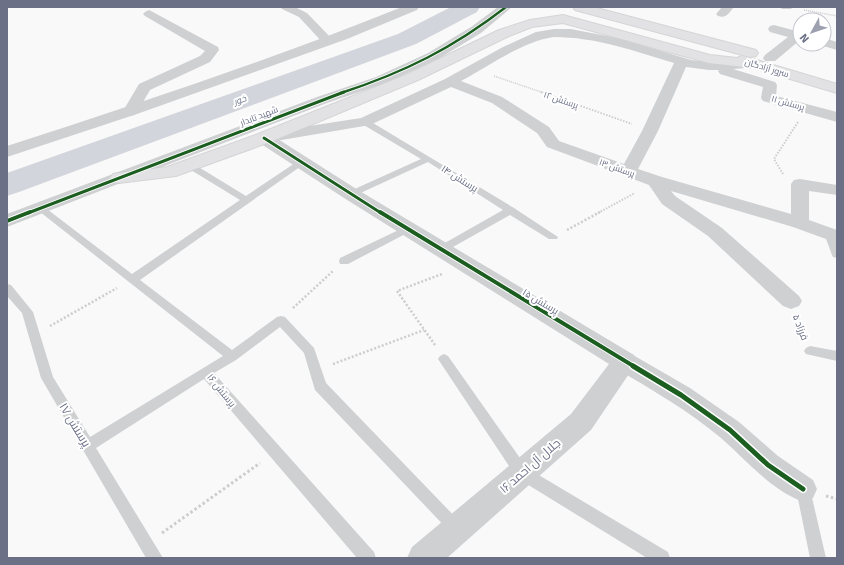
<svg xmlns="http://www.w3.org/2000/svg" width="844" height="565" viewBox="0 0 844 565" font-family="Signika,Cairo,sans-serif">
<rect width="100%" height="100%" fill="#f9f9f9"/>
<g fill="none" stroke-linecap="round" stroke-linejoin="round">
<polygon fill="#d2d5db" fill-rule="evenodd" points="451,7 480,7 477,12 416,44 19,192 7,196 7,173 398,34"/>
<defs>
<g id="secondary">
<polygon points="573,7 593,7 756,50 758,53 756,56 751,57 746,56 575,10"/>
<polygon points="563,15 710,55 737,58 742,56 747,57 837,84 837,93 753,68 709,63 563,23 532,27 509,36 418,80 270,142 176,176 119,183 113,182 110,178 113,174 119,173 167,167 258,134 408,74 499,30 530,20"/>
</g>
</defs>
<use href="#secondary" stroke="#d5d5d7" stroke-width="2"/>
<g stroke="#cdcdce" stroke-width="1.5" stroke-dasharray="1 1" stroke-linecap="butt">
<polyline points="804,10 837,16"/>
<polyline points="494,76 544,93"/>
</g>
<g stroke="#cdcdce" stroke-width="2" stroke-dasharray="1.5 1.5" stroke-linecap="butt">
<polyline points="541,92 632,124"/>
<polyline points="783,174 774,159 798,122"/>
<polyline points="598,213 635,193"/>
</g>
<g stroke="#cdcdce" stroke-width="2.5" stroke-dasharray="2 2" stroke-linecap="butt">
<polyline points="567,230 600,212"/>
<polyline points="293,308 333,271"/>
<polyline points="798,318 804,336"/>
<polyline points="50,326 117,288"/>
<polyline points="435,345 397,291 442,274"/>
<polyline points="333,364 424,330"/>
</g>
<g stroke="#cdcdce" stroke-width="3" stroke-dasharray="2.5 2.5" stroke-linecap="butt">
<polyline points="826,496 837,499"/>
<polyline points="162,533 260,463"/>
</g>
<g fill="#cfd0d2" fill-rule="evenodd">
<polygon points="362,120 368,120 514,208 558,237 557,239 549,239 510,215 444,252 436,252 435,250 436,248 503,210 428,162 354,196 348,196 346,194 348,192 421,159 362,124"/>
<polygon points="301,159 305,162 304,164 140,280 232,350 277,317 281,316 285,317 314,348 326,383 462,524 465,529 462,534 457,537 452,534 315,390 304,353 280,327 236,360 214,373 374,552 376,558 357,558 204,379 96,448 163,558 146,558 41,378 22,313 7,296 7,284 11,285 33,312 53,377 90,437 223,356 35,208 40,205 43,206 132,274 240,200 186,167 185,165 186,163 192,163 246,196"/>
<polygon points="407,226 411,227 412,229 411,231 348,264 340,264 339,261 340,258"/>
<polygon points="830,233 834,234 837,241 837,258 833,257 832,255 825,236"/>
<polygon points="810,346 837,351 837,361 806,354 804,351 806,348"/>
<polygon points="444,354 448,356 527,468 668,552 670,558 647,558 517,478 440,362 438,359 440,356"/>
<polygon points="803,482 808,484 810,489 826,558 810,558 796,489 798,484"/>
</g>
<g fill="#cfd0d2" fill-rule="evenodd">
<polygon points="280,7 295,7 307,13 334,41 332,44 324,44 299,17 282,9"/>
<path d="M722 7H734C729 13 726 19 718 16L716 14Z"/>
<polygon points="780,7 793,7 791,9 782,9"/>
<polygon points="149,10 218,47 219,50 210,62 150,90 136,114 131,116 126,114 123,111 139,84 200,56 205,51 145,16 143,14 145,12"/>
<polygon points="774,25 800,32 800,40 775,61 765,61 763,58 765,55 788,37 770,32 768,29 770,26"/>
<path d="M554 29H571L622 39 691 60 709 62 755 60 760 61 762 64 760 67 733 69 775 82 777 85 776 96 837 112V122L763 101 761 98 763 87 720 74 718 71 719 70H709L686 67 658 131 638 169 662 177 791 214V184L794 180 800 179 837 185V195L809 191V220L837 230V243L793 227 671 191 675 196 722 228 799 296 802 301 799 306 791 309 783 306 708 236 662 204 649 185 547 147 537 133 492 103 451 87 370 125 264 143 258 141 256 138 258 135 264 133 361 118 445 79 503 47 536 32ZM554 37C595 37 635 51 674 63L642 131 624 164 559 141 549 127 502 97 461 81C489 66 523 41 554 37Z"/>
<polygon points="824,38 837,42 837,50 820,45 824,44"/>
<path d="M625 353 633 355 690 388 739 422 778 456 813 480 817 489 813 498 803 502C770 489 747 461 721 438 689 411 652 390 617 369L613 362 617 355Z"/>
</g>
<g fill="#cfd0d2" fill-rule="evenodd">
<path d="M402 7H419L417 10 347 39 137 114 7 157V146C140 103 273 59 402 7Z"/>
<polygon points="498,7 512,7 481,33 438,59 386,83 327,103 7,227 7,214 317,97 376,77 428,53 471,27"/>
<polygon points="264,133 270,134 358,190 634,355 637,362 591,430 447,558 407,558 412,547 571,414 609,364 344,198 258,142 256,138 258,134"/>
</g>
<use href="#secondary" fill="#e2e2e4" fill-rule="evenodd"/>
<defs>
<path id="cycleway-far3" d="M341 93C405 72 453 48 506 7"/>
<g id="cycleway-far2">
<polyline points="264,138 381,213"/>
<polyline points="28,213 344,92"/>
</g>
<g id="cycleway-far1">
<polyline points="380,212 635,367"/>
<polyline points="7,221 30,212"/>
</g>
<polyline id="cycleway" points="633,366 681,395 730,430 768,465 803,489"/>
</defs>
<use href="#cycleway-far3" stroke="#fff" stroke-width="4"/>
<use href="#cycleway-far2" stroke="#fff" stroke-width="5"/>
<use href="#cycleway-far1" stroke="#fff" stroke-width="6"/>
<use href="#cycleway" stroke="#fff" stroke-width="8"/>
<use href="#cycleway-far3" stroke="#1b5e20" stroke-width="2.5"/>
<use href="#cycleway-far2" stroke="#1b5e20" stroke-width="3"/>
<use href="#cycleway-far1" stroke="#1b5e20" stroke-width="4"/>
<use href="#cycleway" stroke="#1b5e20" stroke-width="5"/>
</g>
<g text-anchor="middle" stroke-width="4" stroke-linejoin="round" paint-order="stroke">
<g font-size="9" fill="#6b7087" stroke="#fff">
<text transform="translate(767 68) rotate(17)" y="3">سرور آزادگان</text>
<text transform="translate(561 100) rotate(19)" y="3">پرستش ۱۲</text>
<text transform="translate(788 103) rotate(16)" y="3">پرستش ۱۱</text>
<text transform="translate(259 116) rotate(-21)" y="3">شهید تابدار</text>
<text transform="translate(617 168) rotate(20)" y="3">پرستش ۱۳</text>
</g>
<g font-size="9" font-style="italic" fill="#6c7688" stroke="#fff">
<text transform="translate(240 100) rotate(-20)" y="3">خور</text>
</g>
<g font-size="10" fill="#6b7087" stroke="#fff">
<text transform="translate(460 178) rotate(32)" y="4">پرستش ۱۴</text>
<text transform="translate(541 301) rotate(31)" y="4">پرستش ۱۵</text>
<text transform="translate(801 327) rotate(69)" y="4">فرزاد ۵</text>
<text transform="translate(222 390) rotate(51)" y="4">پرستش ۱۶</text>
</g>
<g font-size="12" fill="#6b7087" stroke="#fff">
<text transform="translate(75 425) rotate(59)" y="4">پرستش ۱۷</text>
<text transform="translate(530 466) rotate(-41)" y="4">جلال آل احمد ۱۶</text>
</g>
</g>
<rect width="844" height="565" fill="none" stroke="#6b7087" stroke-width="16"/>
<g transform="translate(812 32) rotate(230)"><circle r="19" fill="#ffffff" stroke="#c4c6cf"/>
<path d="M0-3L7 15L0 10L-7 15Z" fill="#9da0af"/>
<text y="-6" font-size="11" font-weight="bold" text-anchor="middle" fill="#6b7087">N</text>
</g>
</svg>
